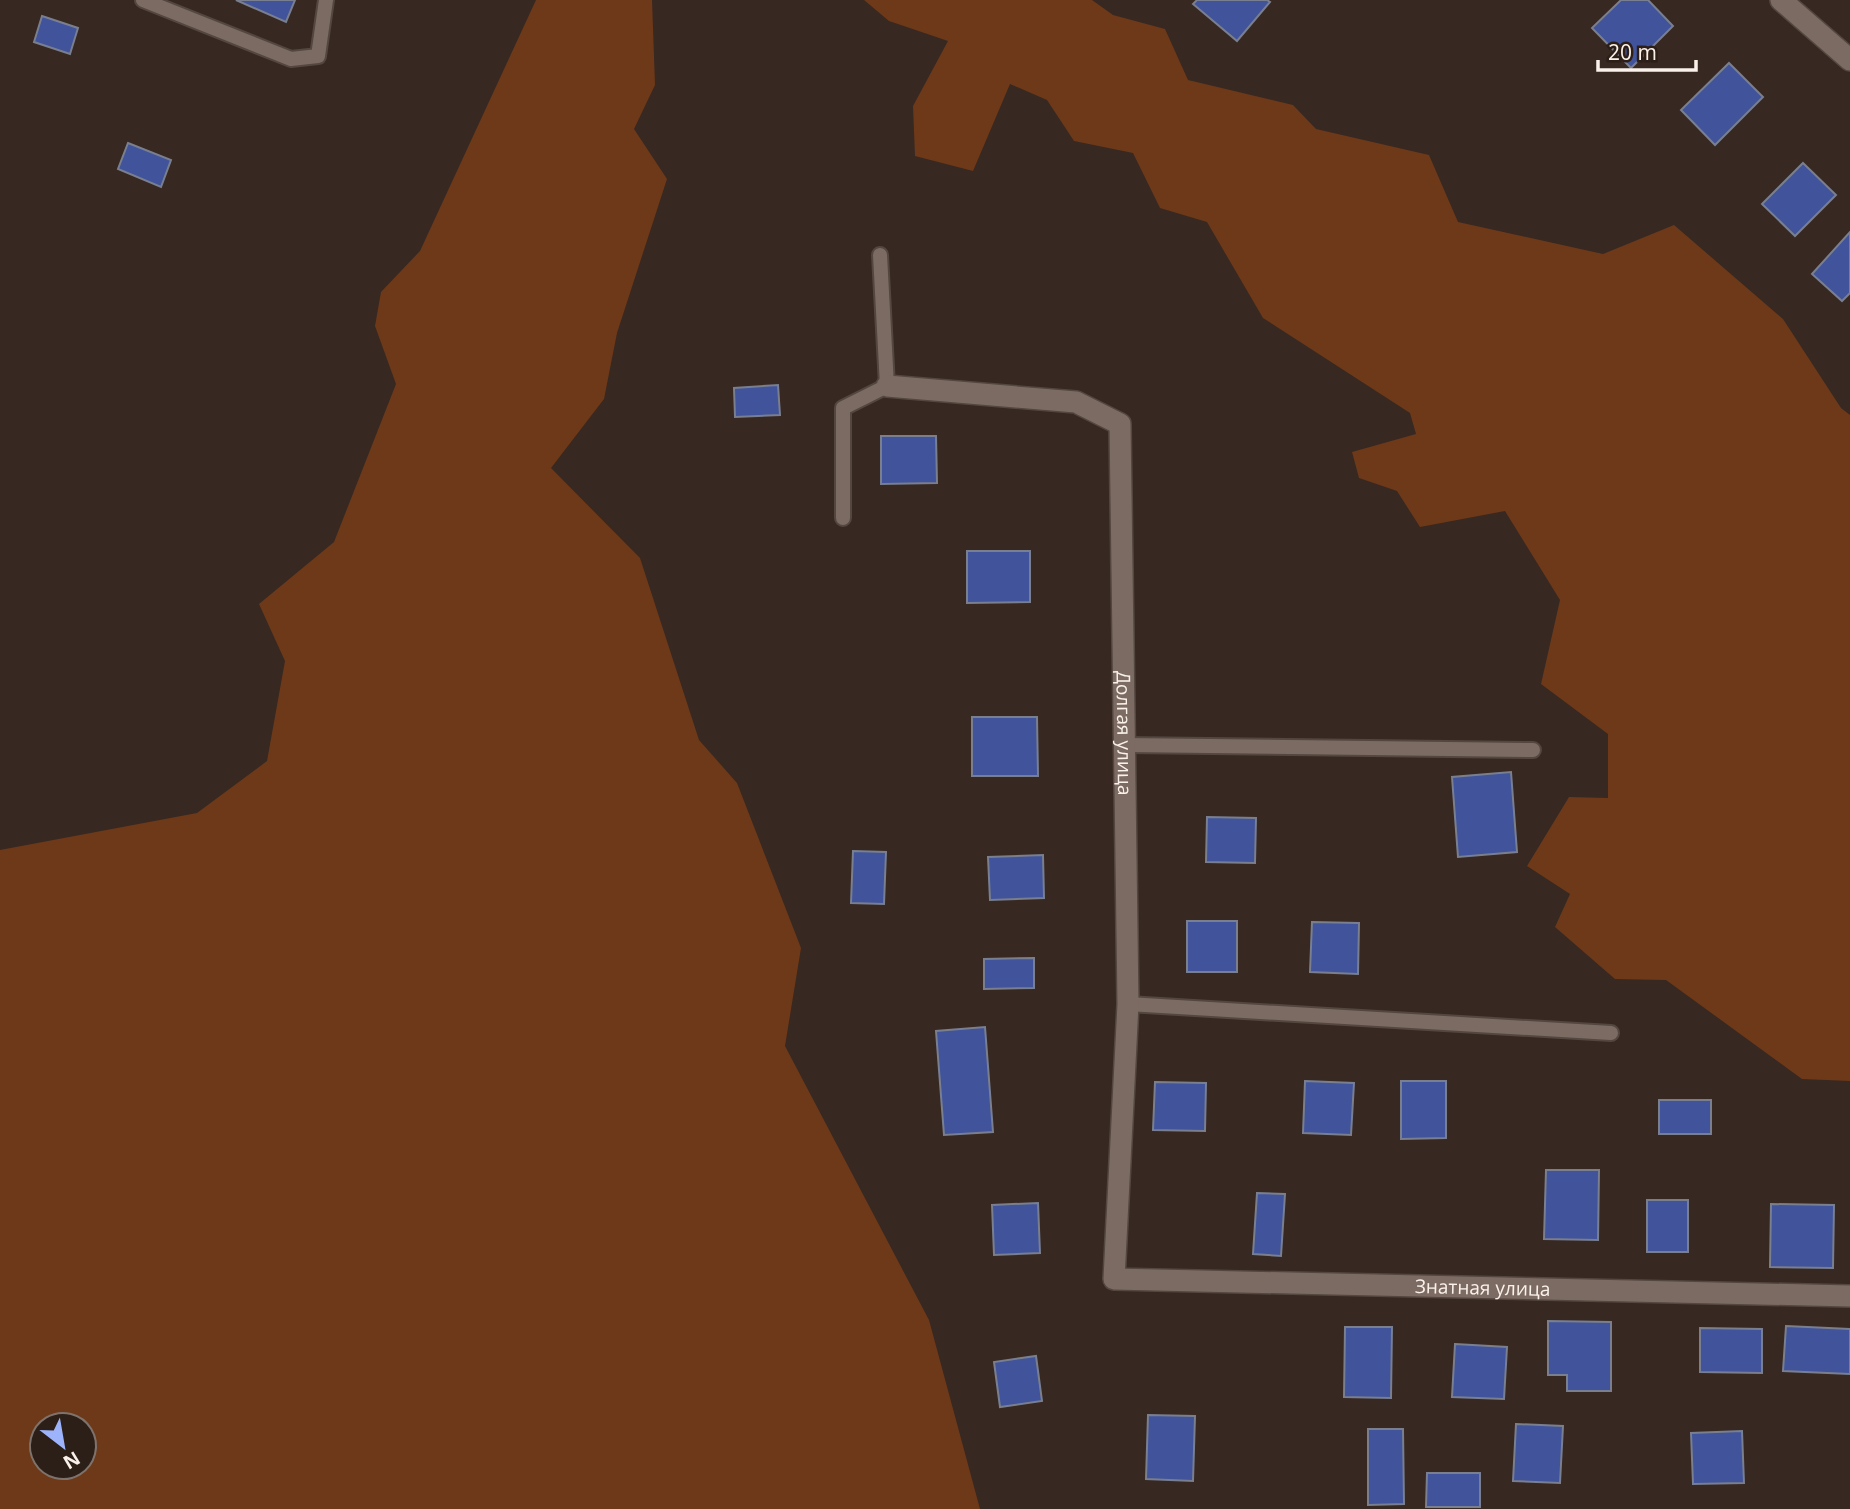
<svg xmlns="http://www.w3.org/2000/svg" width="1850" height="1509" viewBox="0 0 1850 1509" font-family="'Open Sans',sans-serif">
<rect width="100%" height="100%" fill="#372821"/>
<g fill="#6d3919" fill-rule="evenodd">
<path d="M536 0H652L655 85 634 129 667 179 617 333 604 399 551 468 640 558 699 740 737 783 801 948 785 1046 929 1320 980 1509H0V850L197 813 267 761 285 661 259 604 334 542 396 384 375 326 381 292 420 251ZM84 1425V1467H42V1425Z"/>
<polygon points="864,0 1092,0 1113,15 1165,29 1188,80 1293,105 1316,129 1429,155 1458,222 1603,254 1674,225 1783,319 1841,408 1850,415 1850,1081 1802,1079 1666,980 1615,979 1555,927 1570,894 1527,866 1569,797 1608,798 1608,734 1541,684 1560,600 1505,511 1420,527 1397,491 1359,478 1352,452 1416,434 1410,413 1263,318 1207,222 1160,208 1133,153 1074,141 1047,100 1010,84 973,171 915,156 913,106 948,41 889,21"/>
</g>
<g fill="#40539b" stroke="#797f8f" stroke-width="2">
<polygon points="236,0 295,0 286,22"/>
<polygon points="1197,0 1267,0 1270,2 1237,41 1193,4"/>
<polygon points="1621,0 1648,0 1673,26 1631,68 1592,28"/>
<polygon points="42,16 78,28 70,54 34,42"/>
<polygon points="1729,63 1763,97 1715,145 1681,110"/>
<polygon points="128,143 171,160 161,187 118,169"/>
<polygon points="1803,163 1836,195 1795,236 1762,204"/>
<polygon points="1850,232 1850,293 1842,301 1812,274"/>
<polygon points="778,385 780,415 735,417 734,388"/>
<polygon points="881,436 936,436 937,483 881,484"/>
<polygon points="967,551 1030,551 1030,602 967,603"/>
<polygon points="972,717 1037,717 1038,776 972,776"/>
<polygon points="1511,772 1517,852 1458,857 1452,777"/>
<polygon points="1207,817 1256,818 1255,863 1206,862"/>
<polygon points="853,851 886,852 884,904 851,903"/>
<polygon points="1043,855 1044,898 990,900 988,857"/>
<rect x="1187" y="921" width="50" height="51"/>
<polygon points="1312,922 1359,923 1358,974 1310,972"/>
<polygon points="1034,958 1034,988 984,989 984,959"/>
<polygon points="985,1027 993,1132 944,1135 936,1031"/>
<polygon points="1305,1081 1354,1083 1351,1135 1303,1133"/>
<polygon points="1401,1081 1446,1081 1446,1138 1401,1139"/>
<polygon points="1155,1082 1206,1083 1205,1131 1153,1130"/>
<rect x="1659" y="1100" width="52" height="34"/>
<polygon points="1546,1170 1599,1170 1598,1240 1544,1239"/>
<polygon points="1257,1193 1285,1194 1281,1256 1253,1254"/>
<rect x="1647" y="1200" width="41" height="52"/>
<polygon points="1038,1203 1040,1253 994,1255 992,1205"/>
<polygon points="1771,1204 1834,1205 1833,1268 1770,1267"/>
<polygon points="1548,1321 1611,1322 1611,1391 1567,1391 1567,1375 1548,1375"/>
<polygon points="1786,1326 1850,1329 1850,1374 1783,1371"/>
<polygon points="1345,1327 1392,1327 1391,1398 1344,1397"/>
<polygon points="1700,1328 1762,1329 1762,1373 1700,1372"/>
<polygon points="1455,1344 1507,1347 1504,1399 1452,1397"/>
<polygon points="1036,1356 1042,1401 1000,1407 994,1362"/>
<polygon points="1148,1415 1195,1416 1193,1481 1146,1479"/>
<polygon points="1516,1424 1563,1426 1560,1483 1513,1481"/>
<polygon points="1368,1429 1403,1429 1404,1504 1368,1505"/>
<polygon points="1742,1431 1744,1483 1693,1484 1691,1433"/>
<polygon points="1427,1473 1480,1473 1480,1507 1426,1507"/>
</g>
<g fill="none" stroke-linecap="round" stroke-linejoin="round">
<defs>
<g id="lane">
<polyline points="143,0 291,59 318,56 326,0"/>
<polyline points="843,518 843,408 887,386 880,255"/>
<polyline points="1125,745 1533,750"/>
<polyline points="1128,1004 1611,1033"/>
</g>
<g id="street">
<polyline points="1781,0 1850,60"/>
<path id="s1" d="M887 386 1076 402 1120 424 1128 1004 1114 1279 1850 1296"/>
</g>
</defs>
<use href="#lane" stroke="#534740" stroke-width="18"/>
<use href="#street" stroke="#534740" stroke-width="24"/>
<use href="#lane" stroke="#7c6b62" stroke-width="14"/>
<use href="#street" stroke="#7c6b62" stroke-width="21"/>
</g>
<g text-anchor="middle" stroke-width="6" stroke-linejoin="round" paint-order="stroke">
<g font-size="19" fill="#faf1eb" stroke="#2c1f17">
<text dy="7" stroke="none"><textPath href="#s1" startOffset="548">Долгая улица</textPath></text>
<text dy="7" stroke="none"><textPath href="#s1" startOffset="1463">Знатная улица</textPath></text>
</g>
</g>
<g transform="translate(63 1446) rotate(149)"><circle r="33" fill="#2c1f17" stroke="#7e736c" stroke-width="2"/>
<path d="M0-5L12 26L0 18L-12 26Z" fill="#9db4fd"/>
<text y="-10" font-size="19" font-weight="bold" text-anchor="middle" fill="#faf1eb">N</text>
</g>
<path d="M1598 60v10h98v-10" fill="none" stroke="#faf1eb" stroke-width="3.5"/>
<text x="1608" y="60" font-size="21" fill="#faf1eb" stroke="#2c1f17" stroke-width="5" paint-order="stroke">20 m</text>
</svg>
